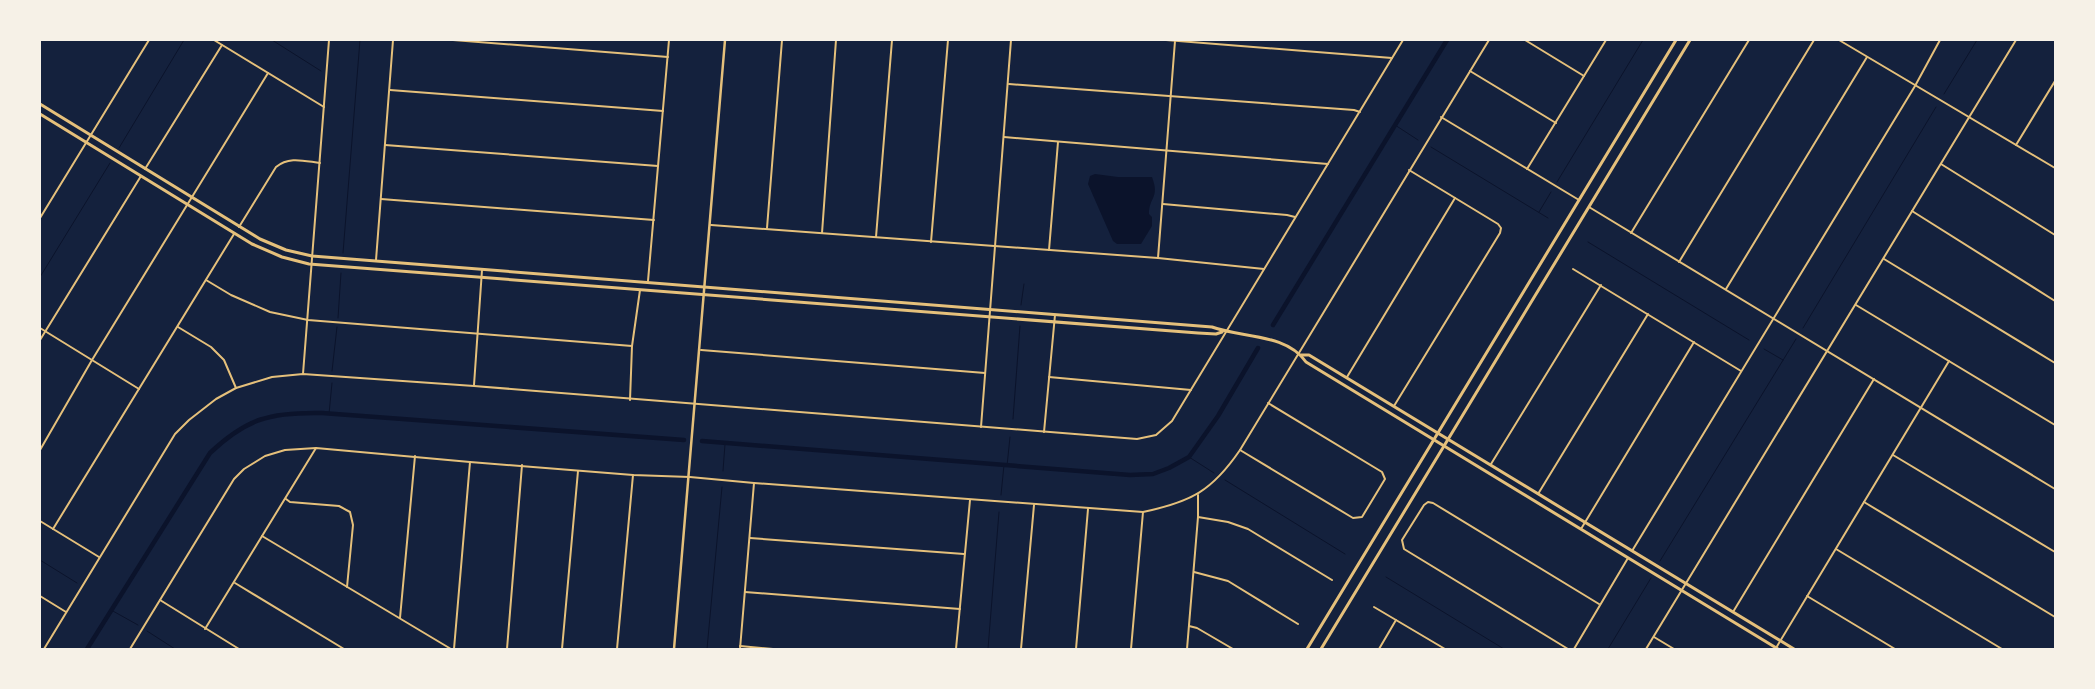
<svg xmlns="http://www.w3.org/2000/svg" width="2095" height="689" viewBox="0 0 2095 689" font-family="'Varela Round',sans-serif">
<rect width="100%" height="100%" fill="#14213d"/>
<path fill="#0b132b" d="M1095 174 1118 177H1152C1160 198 1149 197 1149 214L1152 217V226L1141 244H1117L1113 241 1088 184 1090 176Z"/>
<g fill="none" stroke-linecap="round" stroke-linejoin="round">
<g stroke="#0b132b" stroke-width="1">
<polyline points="272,40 321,71"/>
<polyline points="1944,94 1977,40"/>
<polyline points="1395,125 1418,140"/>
<polyline points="1431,147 1548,218"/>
<polyline points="119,148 184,40"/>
<polyline points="1557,182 1643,40"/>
<polyline points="1539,212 1551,192"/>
<polyline points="1588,242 1749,340"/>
<polyline points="343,253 360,40"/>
<polyline points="40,277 110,163"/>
<polyline points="1021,305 1024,284"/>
<polyline points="338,318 341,273"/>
<polyline points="1803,328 1936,107"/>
<polyline points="1764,349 1783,360"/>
<polyline points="332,371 337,327"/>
<polyline points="329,414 332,383"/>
<polyline points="1013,419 1020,326"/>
<polyline points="1189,457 1214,473"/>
<polyline points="1007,466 1010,437"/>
<polyline points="723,471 725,444"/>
<polyline points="1225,480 1345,554"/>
<polyline points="1001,495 1004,465"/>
<polyline points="40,560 77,583"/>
<polyline points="1660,561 1796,339"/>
<polyline points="1386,577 1504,649"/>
<polyline points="111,610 138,625"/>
<polyline points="147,631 175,649"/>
<polyline points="707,649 722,487"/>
<polyline points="988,649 999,512"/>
<polyline points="1608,649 1651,578"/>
</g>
<g stroke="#0b132b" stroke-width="4.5">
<polyline points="1273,325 1447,40"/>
<polyline points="702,441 1130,475 1153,474 1169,468 1189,457 1218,416 1258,348"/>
<path d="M87 649 210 453C247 418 271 412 322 413L684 440"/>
</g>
<g stroke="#e5c07b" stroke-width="2">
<polyline points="214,40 324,107"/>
<polyline points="453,40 668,57"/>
<polyline points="1166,40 1392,58"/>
<polyline points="1525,40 1584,76"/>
<polyline points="1839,40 2055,168"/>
<polyline points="1470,71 1556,123"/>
<polyline points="1009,84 1354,110 1360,112"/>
<polyline points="390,90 663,111"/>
<polyline points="1441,117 1579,200"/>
<polyline points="1004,137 1328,164"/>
<polyline points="385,145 658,166"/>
<polyline points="2016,145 2055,81"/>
<polyline points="1941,164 2055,235"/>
<polyline points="145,169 222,45"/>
<polyline points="1527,169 1606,40"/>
<polyline points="381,199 654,220"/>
<polyline points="1163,204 1287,215 1295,217"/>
<polyline points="1589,207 2055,489"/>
<polyline points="1912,211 2055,301"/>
<polyline points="40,218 149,40"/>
<polyline points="711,225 1158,258 1264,269"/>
<path d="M239 227 276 167C289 156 304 161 320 163"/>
<polyline points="767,228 782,40"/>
<polyline points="822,233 836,40"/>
<polyline points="1631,233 1749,40"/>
<polyline points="876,237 892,40"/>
<polyline points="931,242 948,40"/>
<polyline points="1049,250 1058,142"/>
<polyline points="1158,258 1175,41"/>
<polyline points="1884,259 2055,363"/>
<polyline points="376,260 393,40"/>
<polyline points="1679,262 1814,40"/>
<polyline points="1573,269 1741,371"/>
<polyline points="206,280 231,295 270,312 308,320 632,346"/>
<polyline points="648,281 669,40"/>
<polyline points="1726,289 1867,57"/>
<polyline points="1856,305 2055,425"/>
<polyline points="178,327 211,347 224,360 236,388"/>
<polyline points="40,328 139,389"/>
<polyline points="40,340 141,176"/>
<polyline points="701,350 985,373"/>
<polyline points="303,374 329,40"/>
<polyline points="1049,377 1191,390"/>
<polyline points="1347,377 1455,198"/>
<polyline points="474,385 482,270"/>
<polyline points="630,400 632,346 640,290"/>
<polyline points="1394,406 1500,233 1501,228 1498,224 1409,170"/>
<polyline points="981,427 1011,40"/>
<polyline points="1044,432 1055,315"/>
<polyline points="40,450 92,360 268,73"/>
<polyline points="1240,450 1353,518 1362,517 1385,479 1382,472 1268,403"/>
<polyline points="1893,455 2055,552"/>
<polyline points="1491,464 1601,285"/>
<polyline points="1538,494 1648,314"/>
<polyline points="286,499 290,502 339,506 350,512 353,525 347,587"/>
<polyline points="1864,502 2055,617"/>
<polyline points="1198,517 1228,522 1248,529 1332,580"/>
<polyline points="40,521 99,557"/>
<polyline points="53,529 234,234"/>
<polyline points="1581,529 1694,342"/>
<polyline points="262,536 451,649"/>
<polyline points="750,538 964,554"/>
<polyline points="1836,549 2002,649"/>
<polyline points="1632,551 1915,86 1940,40"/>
<polyline points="1194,572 1228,581 1298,624"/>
<polyline points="235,583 344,649"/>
<polyline points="745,592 960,609"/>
<polyline points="40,596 66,612"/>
<polyline points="1807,596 1895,649"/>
<polyline points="160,600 239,649"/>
<polyline points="1374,607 1445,649"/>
<polyline points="1733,612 1874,379"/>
<polyline points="400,618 415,456"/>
<polyline points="1189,626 1197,628 1233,649"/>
<polyline points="205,629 316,448"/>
<polyline points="1654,637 1674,649"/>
<polyline points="740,646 773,649"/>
<polyline points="1776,648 1949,361"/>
<polyline points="44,649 175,434 189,420 216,399 236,388 272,377 303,374 474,386 1137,439 1156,435 1172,421 1403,40"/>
<path d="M130 649 234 479 244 469 265 456 285 450 316 448 470 462 633 475 690 477 754 483 1143 512C1191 502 1212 491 1240 450L1489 40"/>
<polyline points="454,649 470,462"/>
<polyline points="507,649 522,465"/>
<polyline points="562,649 578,471"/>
<polyline points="617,649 633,475"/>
<polyline points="740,649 754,483"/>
<polyline points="956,649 970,500"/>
<polyline points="1021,649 1034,505"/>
<polyline points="1076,649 1088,509"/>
<polyline points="1131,649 1143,512"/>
<polyline points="1187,649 1198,517 1198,495"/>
<polyline points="1379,649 1396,620"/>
<polyline points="1568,649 1404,549 1402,540 1424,505 1428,502 1433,503 1599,604"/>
<polyline points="1574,649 1628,558"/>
<polyline points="1646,649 2016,40"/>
</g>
<polyline stroke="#e5c07b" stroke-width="2.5" points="674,649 725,40"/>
<g stroke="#e5c07b" stroke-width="3">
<path d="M40 104 260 239 286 250 312 256 1212 327C1241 338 1286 333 1306 362L1778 649"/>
<polyline points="40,114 252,244 282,257 309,264 1198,333 1216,334 1222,332"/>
<polyline points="1301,355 1309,355 1794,649"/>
<polyline points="1307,649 1676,40"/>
<polyline points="1321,649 1690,40"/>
</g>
</g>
<rect width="2095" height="689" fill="none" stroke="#f6f1e7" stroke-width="82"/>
</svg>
